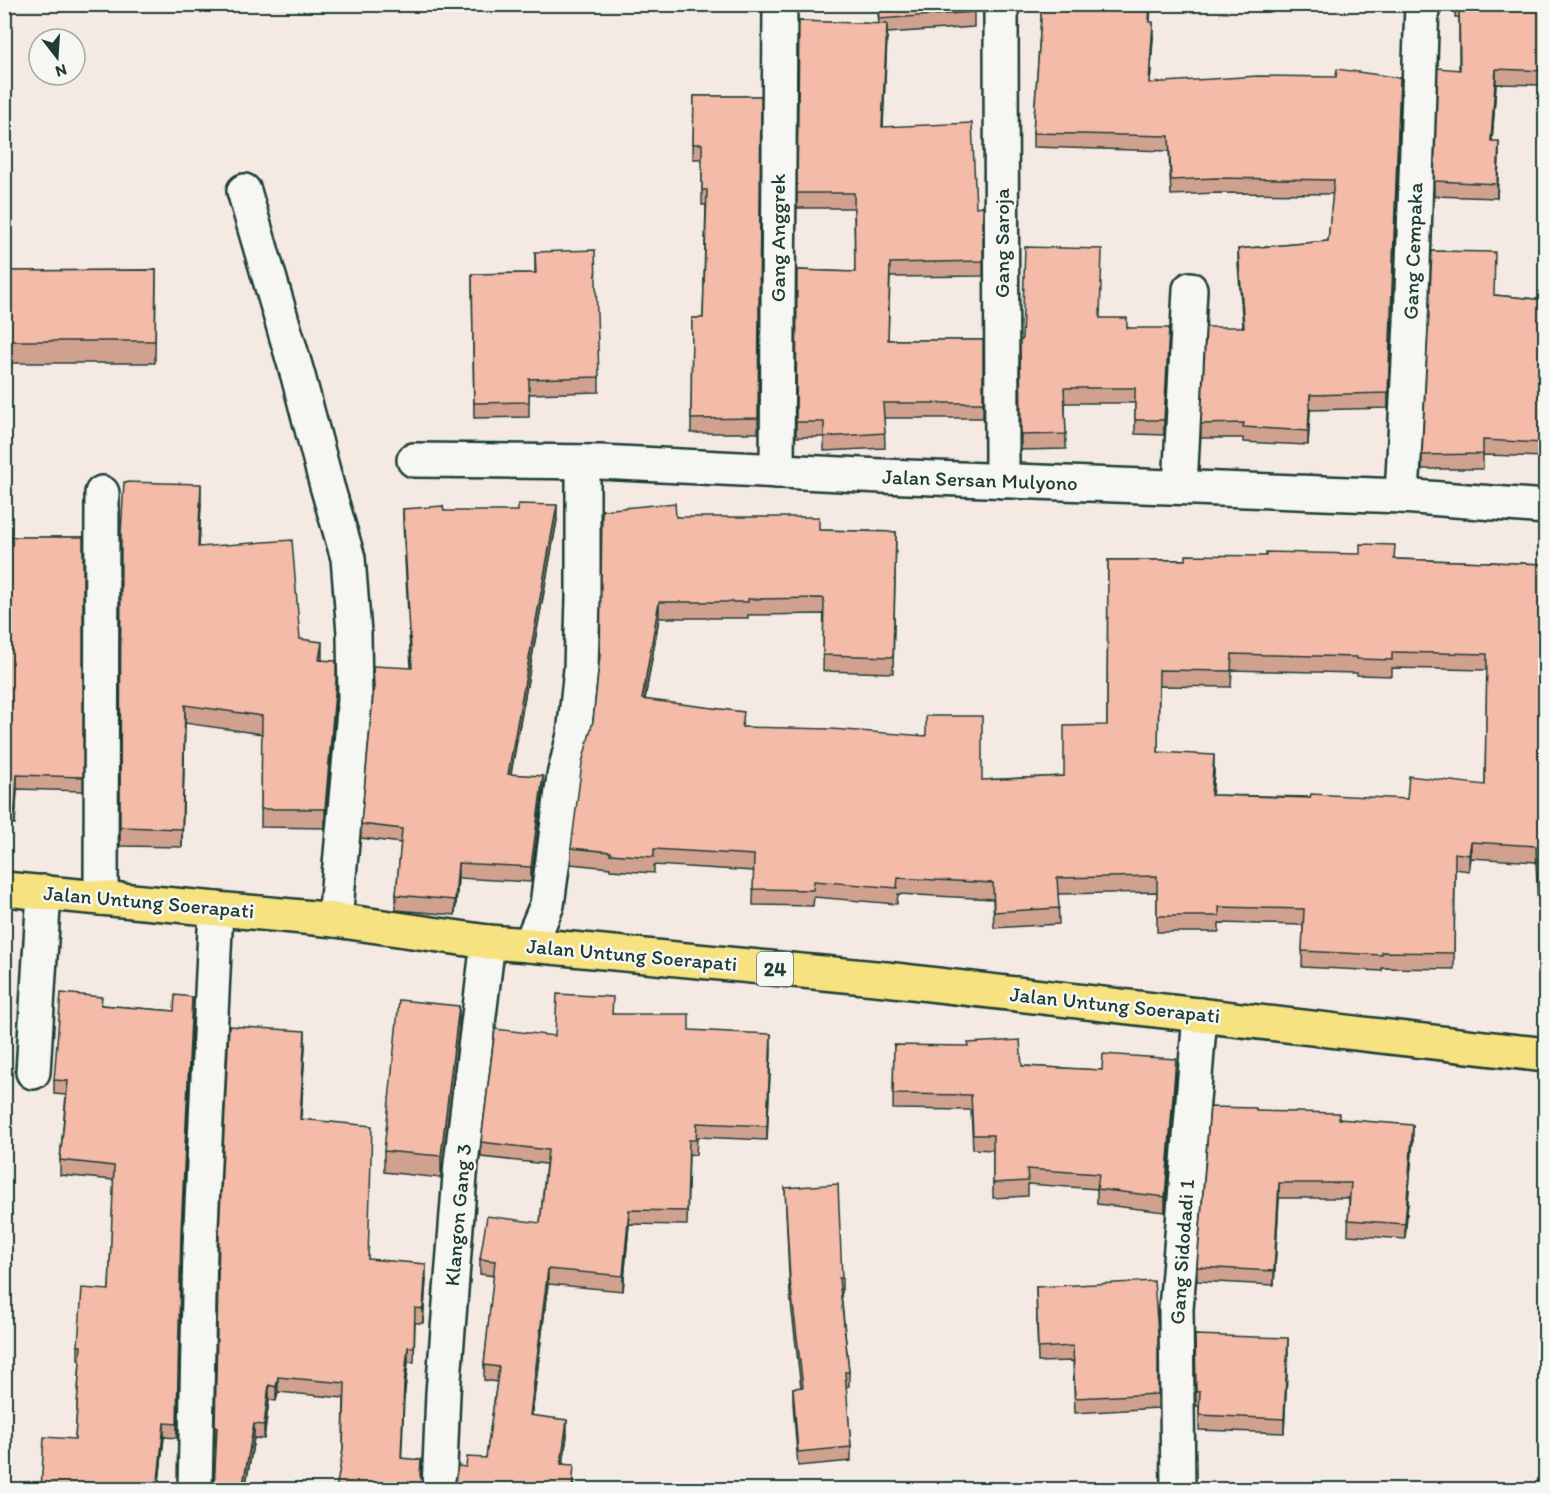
<svg xmlns="http://www.w3.org/2000/svg" width="1550" height="1494" viewBox="0 0 1550 1494" font-family="Itim,sans-serif">
<rect width="100%" height="100%" fill="#f5eae3"/>
<filter id="ink" filterUnits="userSpaceOnUse"><feTurbulence type="fractalNoise" baseFrequency=".0167" numOctaves="2"/><feDisplacementMap in="SourceGraphic" scale="12" xChannelSelector="R" yChannelSelector="G"/><feConvolveMatrix kernelMatrix="1 2 1 2 8 2 1 2 1" color-interpolation-filters="sRGB"/></filter>
<g filter="url(#ink)">
<g fill="none" stroke-linecap="round" stroke-linejoin="round">
<defs>
<g id="minor">
<polyline points="1001,4 1002,481"/>
<polyline points="244,191 298,376 327,486 348,558 354,633 355,700 335,920"/>
<polyline points="414,460 600,462 882,476 1402,496 1546,507"/>
<polyline points="777,471 780,4"/>
<polyline points="1180,487 1190,289"/>
<polyline points="1402,496 1411,322 1422,4"/>
<polyline points="101,898 102,493"/>
<polyline points="530,945 547,905 564,776 574,735 581,669 583,597 583,462"/>
<polyline points="33,1072 44,892"/>
<polyline points="195,1490 200,1247 216,909"/>
<polyline points="439,1490 443,1393 461,1163 488,942"/>
<polyline points="1178,1490 1176,1309 1200,1015"/>
</g>
<polyline id="highway" points="4,889 335,920 488,942 530,945 886,979 1546,1055"/>
</defs>
<use href="#minor" stroke="#1f3d34" stroke-width="38"/>
<use href="#highway" stroke="#1f3d34" stroke-width="38"/>
<use href="#minor" stroke="#f6f6f2" stroke-width="33"/>
<use href="#highway" stroke="#f7e281" stroke-width="33"/>
</g>
<g fill="#d1a190" stroke="#1f3d34" stroke-width="1.5" fill-rule="evenodd">
<polygon points="877,4 974,4 974,27 887,33 883,127 976,207 983,206 983,276 890,277 888,340 983,340 983,418 884,418 885,448 824,451 824,437 796,437 797,270 855,272 854,208 797,208 799,21 879,24"/>
<polygon points="1042,4 1151,4 1150,22 1153,37 1150,83 1400,93 1388,408 1310,410 1308,445 1243,442 1243,438 1201,438 1201,424 1243,327 1238,264 1238,249 1328,241 1333,194 1216,193 1171,195 1169,151 1033,147 1033,133"/>
<polygon points="1455,4 1545,4 1545,85 1496,84 1492,141 1499,156 1497,198 1434,196 1434,181 1459,70 1459,17 1455,17"/>
<polygon points="694,96 761,96 758,433 691,433 692,318 703,318 706,205 702,205 702,159 693,159"/>
<polygon points="535,252 599,377 599,392 529,394 529,417 474,418 472,274 535,273"/>
<polygon points="156,270 155,363 4,363 4,271"/>
<polygon points="1494,295 1545,300 1545,457 1483,455 1483,469 1422,469 1422,455"/>
<polygon points="1101,318 1169,342 1164,435 1135,434 1135,403 1065,403 1066,449 1021,450 1020,340"/>
<polygon points="201,503 199,547 322,660 336,699 325,828 261,827 262,734 185,723 182,847 120,846 121,533"/>
<polygon points="403,509 557,520 511,774 543,790 531,882 458,878 455,915 396,910 396,895 401,843 361,838 361,824 411,668 403,523"/>
<path d="M676 517 819 530 896 532 893 673 823 671 824 614 748 615V618H659L645 699 744 727 982 780 1064 776 1107 725 1108 560 1395 559 1545 564V989H1541L1536 862 1471 858 1469 871 1455 869 1454 969 1382 968V971L1302 967 1303 925 1219 923V932H1157V892L1058 894 1059 924 994 928 993 899 898 894 897 904 814 897 813 906 753 905 754 871 654 865V873L610 870V868L571 864V848ZM1392 668 1487 670 1485 785 1407 799 1212 795 1214 771 1158 752 1159 686 1231 687 1232 670 1357 673V675L1392 676Z"/>
<polygon points="4,520 7,537 83,537 83,791 17,789 15,824 4,823"/>
<polygon points="102,1005 174,1011 192,1011 181,1246 177,1438 164,1437 158,1490 41,1490 75,1439 80,1361 78,1360 78,1346 109,1290 114,1180 60,1175 60,1160 66,1095 54,1094 54,1080"/>
<polygon points="613,1014 771,1049 767,1140 697,1137 696,1155 689,1154 687,1225 629,1224 623,1291 548,1284 532,1415 567,1435 563,1464 574,1480 573,1490 450,1490 454,1486 466,1467 486,1458 497,1382 484,1380 484,1365 494,1276 480,1274 480,1259 540,1223 546,1164 481,1157 481,1142 555,1036"/>
<polygon points="459,1027 441,1178 384,1172 384,1151"/>
<polygon points="305,1045 301,1119 368,1259 426,1279 423,1323 415,1323 414,1362 408,1362 404,1399 343,1449 344,1398 278,1392 276,1401 269,1400 264,1439 254,1438 245,1490 214,1490 216,1442 215,1441 215,1427"/>
<polygon points="894,1045 1022,1066 1176,1074 1165,1212 1097,1204 1097,1189 1028,1184 1028,1196 993,1198 993,1150 973,1149 971,1110 893,1109"/>
<polygon points="1256,1111 1339,1119 1413,1139 1405,1239 1348,1235 1349,1198 1279,1198 1274,1285 1197,1281 1197,1267"/>
<polygon points="785,1188 842,1278 842,1293 841,1293 849,1372 849,1386 846,1387 851,1447 851,1461 798,1466 793,1403 793,1388 801,1388 790,1295"/>
<polygon points="1036,1287 1158,1333 1158,1408 1075,1413 1073,1361 1038,1362"/>
<polygon points="1195,1335 1288,1353 1284,1433 1199,1430 1199,1406 1196,1406"/>
</g>
<g fill="#aa8376" stroke="#1f3d34" stroke-width="1.5">
<polygon points="1153,22 1153,37 1149,98 1149,83"/>
<polygon points="887,24 887,39 882,142 882,127"/>
<polygon points="1496,69 1496,84 1491,156 1491,141"/>
<polygon points="1400,78 1400,93 1388,408 1388,393"/>
<polygon points="1499,141 1499,156 1497,198 1497,184"/>
<polygon points="1169,328 1169,342 1164,435 1164,420"/>
<polygon points="1310,395 1310,410 1308,445 1308,431"/>
<polygon points="201,484 201,503 198,565 198,547"/>
<polygon points="557,505 557,520 508,788 508,774"/>
<polygon points="659,602 659,618 642,715 642,699"/>
<polygon points="322,642 322,660 319,660"/>
<polygon points="336,681 336,699 325,828 325,809"/>
<polygon points="185,705 185,723 182,847 182,829"/>
<polygon points="1214,755 1214,771 1211,811 1211,795"/>
<polygon points="17,775 17,789 15,824 15,810"/>
<polygon points="543,776 543,790 531,882 531,867"/>
<polygon points="1471,842 1471,858 1469,871 1469,855"/>
<polygon points="458,863 458,878 455,915 455,900"/>
<polygon points="192,997 181,1246 177,1438 181,1232"/>
<polygon points="459,1006 459,1027 441,1178 441,1156"/>
<polygon points="305,1031 305,1045 300,1134 300,1119"/>
<polygon points="771,1034 771,1049 767,1140 767,1126"/>
<polygon points="1176,1059 1176,1074 1165,1212 1165,1197"/>
<polygon points="1413,1125 1413,1139 1405,1239 1405,1224"/>
<polygon points="1279,1183 1279,1198 1274,1285 1274,1271"/>
<polygon points="629,1210 629,1224 623,1291 623,1276"/>
<polygon points="426,1264 426,1279 423,1323 423,1309"/>
<polygon points="548,1269 548,1284 530,1430 530,1415"/>
<polygon points="1288,1338 1288,1353 1284,1433 1284,1419"/>
<polygon points="408,1347 408,1362 404,1399 401,1472 404,1385"/>
<polygon points="278,1377 278,1392 276,1401 276,1387"/>
<polygon points="269,1385 269,1400 264,1439 264,1425"/>
<polygon points="567,1420 567,1435 561,1479 561,1464"/>
<polygon points="164,1423 164,1437 158,1490 157,1490"/>
<polygon points="254,1424 254,1438 245,1490 242,1490"/>
</g>
<g fill="#f3bba8" stroke="#1f3d34" stroke-width="1.5" fill-rule="evenodd">
<polygon points="878,4 974,4 974,12 879,19"/>
<polygon points="1042,4 1150,4 1149,22 1153,22 1149,83 1258,76 1336,77 1337,69 1400,78 1388,393 1310,395 1308,431 1243,427 1244,423 1201,424 1206,327 1244,327 1238,249 1328,241 1334,180 1216,178 1171,180 1169,136 1033,133"/>
<polygon points="1459,4 1545,4 1545,71 1496,69 1491,141 1499,141 1497,184 1434,181 1438,68 1460,70"/>
<polygon points="799,21 887,24 882,127 972,123 976,207 983,206 983,261 890,263 888,340 983,340 983,403 883,403 885,433 824,437 824,422 796,422 797,270 855,272 854,193 797,193"/>
<polygon points="694,96 761,96 758,418 691,419 692,318 703,318 707,190 702,190 702,144 693,144"/>
<polygon points="1025,247 1102,249 1100,318 1127,318 1127,328 1169,328 1164,420 1135,420 1135,388 1064,388 1066,434 1021,435 1020,340 1022,340"/>
<polygon points="595,250 599,377 529,379 529,402 474,403 472,274 536,273 535,252"/>
<polygon points="1432,251 1495,252 1494,295 1545,300 1545,443 1483,440 1483,454 1422,455"/>
<polygon points="156,270 155,341 4,341 4,271"/>
<polygon points="124,482 201,484 198,547 292,540 300,639 322,642 319,660 336,661 336,681 325,809 261,809 262,716 185,705 182,829 120,827 121,533"/>
<path d="M675 503 676 517H819V530L896 532 893 657 823 655 824 598 748 599V602H659L642 699 744 712 742 727 831 729 926 736V716H982V780L1064 776V726L1107 725 1108 560H1186V555L1266 556V552L1360 554V544L1395 545 1394 559 1545 564V973H1541L1536 846 1471 842 1469 855 1455 853 1454 953 1382 952V955L1302 951 1304 909 1219 907V916H1157V876L1057 878 1059 908 994 912 993 883 898 878 897 888 814 881 813 890 753 889 754 855 654 849V857L610 854 611 852 571 848 582 763 593 721 600 655 602 510ZM1392 652 1487 654 1485 785 1409 776 1407 799 1311 794 1310 798 1211 795 1214 755 1158 752 1159 670 1231 671 1232 654 1357 657V659L1392 660Z"/>
<polygon points="518,504 557,505 508,774 543,776 531,867 458,863 455,900 396,895 402,829 361,824 374,687 373,666 412,668 403,509 443,506 444,511 518,511"/>
<polygon points="4,520 7,537 83,537 83,777 17,775 15,810 4,809"/>
<polygon points="61,993 102,997 101,1005 174,1011 175,995 192,997 181,1232 177,1424 164,1423 157,1490 41,1490 44,1437 75,1439 81,1346 78,1346 82,1288 109,1290 114,1166 60,1160 68,1081 54,1080"/>
<polygon points="557,994 613,997 612,1014 689,1014 689,1030 771,1034 767,1126 697,1123 696,1140 689,1140 687,1211 629,1210 623,1276 548,1269 530,1415 567,1420 561,1464 574,1465 572,1490 450,1490 454,1486 458,1466 466,1467 467,1457 486,1458 499,1367 484,1365 495,1261 480,1259 487,1216 540,1223 548,1150 481,1142 495,1029 555,1036"/>
<polygon points="399,1000 459,1006 441,1156 384,1151"/>
<polygon points="229,1026 305,1031 300,1119 372,1126 368,1259 426,1264 423,1309 415,1308 414,1347 408,1347 404,1385 401,1458 421,1460 420,1475 423,1485 428,1490 336,1490 343,1449 345,1383 278,1377 276,1387 269,1385 264,1425 254,1424 242,1490 214,1490 217,1427 215,1427 219,1233"/>
<polygon points="1020,1040 1022,1066 1102,1070 1103,1054 1176,1059 1165,1197 1097,1189 1099,1174 1027,1169 1028,1181 993,1183 993,1135 973,1135 971,1095 893,1094 894,1045 968,1046 968,1043"/>
<polygon points="1210,1107 1256,1108 1256,1111 1339,1113 1339,1119 1413,1125 1405,1224 1348,1220 1351,1183 1279,1183 1274,1271 1197,1267"/>
<polygon points="838,1184 842,1278 839,1278 849,1372 845,1372 851,1447 798,1452 793,1388 803,1387 790,1280 785,1188"/>
<polygon points="1154,1281 1158,1333 1158,1394 1075,1398 1073,1346 1038,1348 1036,1287"/>
<polygon points="1195,1335 1288,1338 1284,1419 1199,1415 1200,1391 1196,1392"/>
</g>
</g>
<g text-anchor="middle" stroke-width="5" stroke-linejoin="round" paint-order="stroke">
<rect fill="#f6f6f2" stroke="#60746d" stroke-width="1.5" x="757" y="952" width="36" height="34" rx="4.5"/>
<g font-size="20" font-weight="bold" fill="#1f3d34">
<text x="775" y="976">24</text>
</g>
<g font-size="21" fill="#1f3d34" stroke="#f6f6f2">
<text transform="translate(778 238) rotate(-90)" y="7">Gang Anggrek</text>
<text transform="translate(1002 243) rotate(-90)" y="7">Gang Saroja</text>
<text transform="translate(1413 251) rotate(-88)" y="7">Gang Cempaka</text>
<text transform="translate(980 480) rotate(2)" y="7">Jalan Sersan Mulyono</text>
<text transform="translate(149 902) rotate(5)" y="7">Jalan Untung Soerapati</text>
<text transform="translate(632 955) rotate(5)" y="7">Jalan Untung Soerapati</text>
<text transform="translate(1115 1005) rotate(6)" y="7">Jalan Untung Soerapati</text>
<text transform="translate(458 1215) rotate(-85)" y="7">Klangon Gang 3</text>
<text transform="translate(1182 1252) rotate(-86)" y="7">Gang Sidodadi 1</text>
</g>
</g>
<rect width="1550" height="1494" fill="none" stroke="#f6f6f2" stroke-width="24"/>
<rect x="12" y="12" width="1526" height="1470" fill="none" stroke="#1f3d34" stroke-width="2" filter="url(#ink)"/>
<g transform="translate(57 57) rotate(163)"><circle r="28" fill="#f6f6f2" stroke="#a0aca6" stroke-width="1.5"/>
<path d="M0-4.5L10 22L0 15L-10 22Z" fill="#1f3d34"/>
<text y="-9" font-size="16" font-weight="bold" text-anchor="middle" fill="#1f3d34">N</text>
</g>
</svg>
